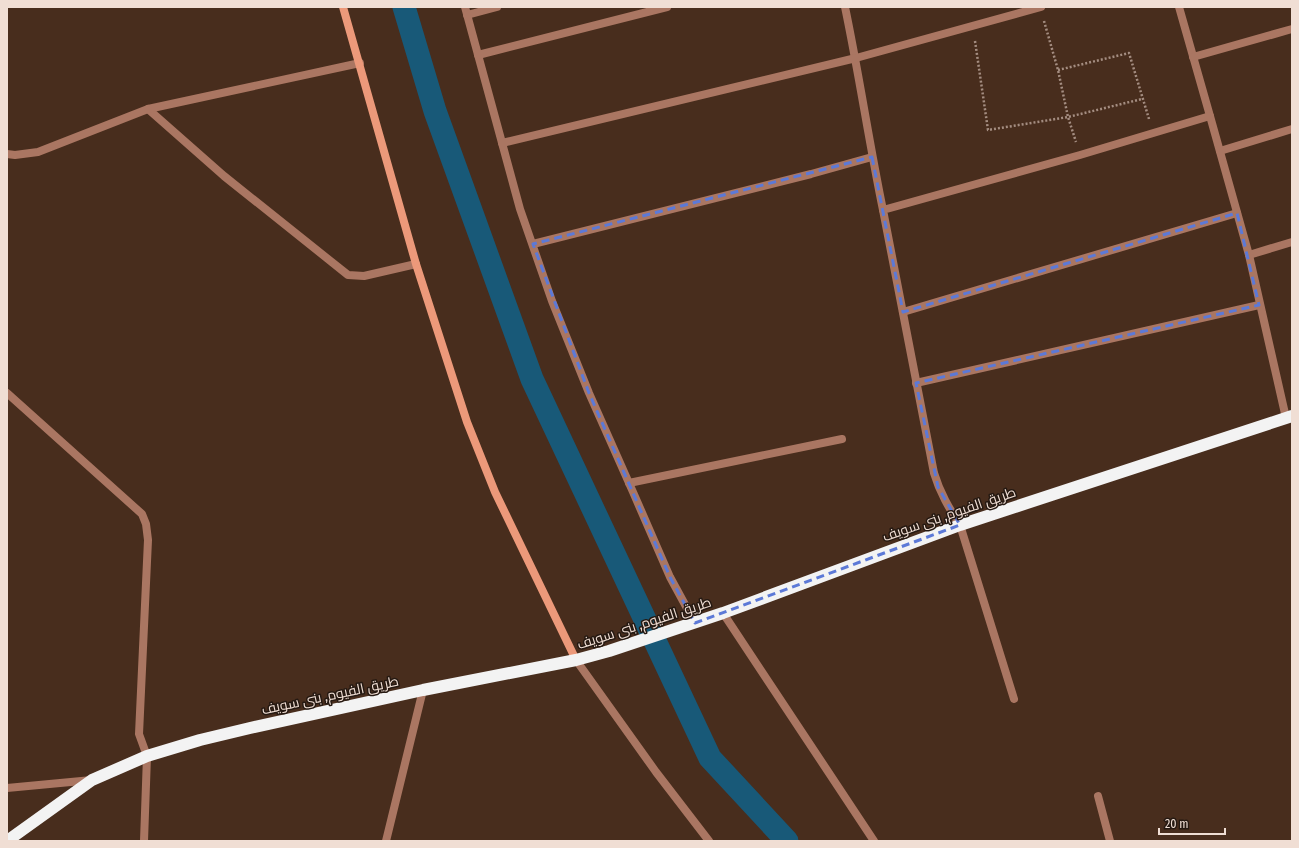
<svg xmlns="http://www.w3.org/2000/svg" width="1299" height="848" viewBox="0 0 1299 848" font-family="'Fira Sans Condensed',Cairo,sans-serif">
<rect width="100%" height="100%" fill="#482d1d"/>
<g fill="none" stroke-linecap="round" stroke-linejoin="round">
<polyline stroke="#185978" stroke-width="23" points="404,7 435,111 532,379 710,758 787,841"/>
<g stroke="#a48d81" stroke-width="2.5" stroke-dasharray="2 2" stroke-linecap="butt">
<polyline points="1044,21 1058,70 1068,117 1076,142"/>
<polyline points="975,41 988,130 1068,117 1142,99"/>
<polyline points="1058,70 1129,53 1149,119"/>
</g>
<g stroke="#aa7662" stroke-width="8">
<polyline points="465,7 520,209 552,301 589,393 633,492 670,577 695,623"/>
<path d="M845 7C859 74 869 142 883 210"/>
<polyline points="1179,7 1210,116"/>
<polyline points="467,15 497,7"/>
<polyline points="478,55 667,7"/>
<polyline points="1193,57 1292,29"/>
<polyline points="148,109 224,176 348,275 364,276 416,264"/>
<polyline points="502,143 856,58 1041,7"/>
<polyline points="1220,151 1292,129"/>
<polyline points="7,154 15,155 38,152 148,109 360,63"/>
<polyline points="533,244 811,174 872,157"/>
<polyline points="1249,255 1292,242"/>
<polyline points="903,312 1237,213"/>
<polyline points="916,383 1259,305"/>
<polyline points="7,393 142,514 146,524 148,540 139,734 147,756 144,841"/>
<polyline points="629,483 842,439"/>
<polyline points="723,613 874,841"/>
<polyline points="576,660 656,772 709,841"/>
<path d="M1014 699 960 525C949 508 940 493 934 473L883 210 1080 155 1210 116 1249 255 1286 418"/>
<polyline points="7,788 92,780"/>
<polyline points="1098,796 1110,841"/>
<polyline points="386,841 423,690"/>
</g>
<polyline stroke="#ec997a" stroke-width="8" points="343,7 416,264 467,422 495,492 576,660"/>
<polyline stroke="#f3f3f3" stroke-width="12" points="7,841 92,780 147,756 200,740 250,728 423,690 576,660 609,651 723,613 960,525 1292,416"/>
</g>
<path fill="none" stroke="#5c79d7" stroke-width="3" stroke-dasharray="8 5" stroke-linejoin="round" d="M872 157 903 312 1237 213 1259 305 916 383 938 487 960 525 695 623 670 577 589 393 533 244Z"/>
<g text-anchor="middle" stroke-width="3" stroke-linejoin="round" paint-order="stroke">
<g font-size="14" fill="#f0ded4" stroke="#251912">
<text transform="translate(949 514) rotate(-19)" y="5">طريق الفيوم, بنى سويف</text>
<text transform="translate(644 623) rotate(-18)" y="5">طريق الفيوم, بنى سويف</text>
<text transform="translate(330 695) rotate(-12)" y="5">طريق الفيوم, بنى سويف</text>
</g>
</g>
<rect width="1299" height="848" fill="none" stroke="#f0ded4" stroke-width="16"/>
<path d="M1159 828v6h66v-6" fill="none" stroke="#f0ded4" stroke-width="2"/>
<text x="1165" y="828" font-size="12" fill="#f0ded4" stroke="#251912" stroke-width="3" paint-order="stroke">20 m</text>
</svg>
